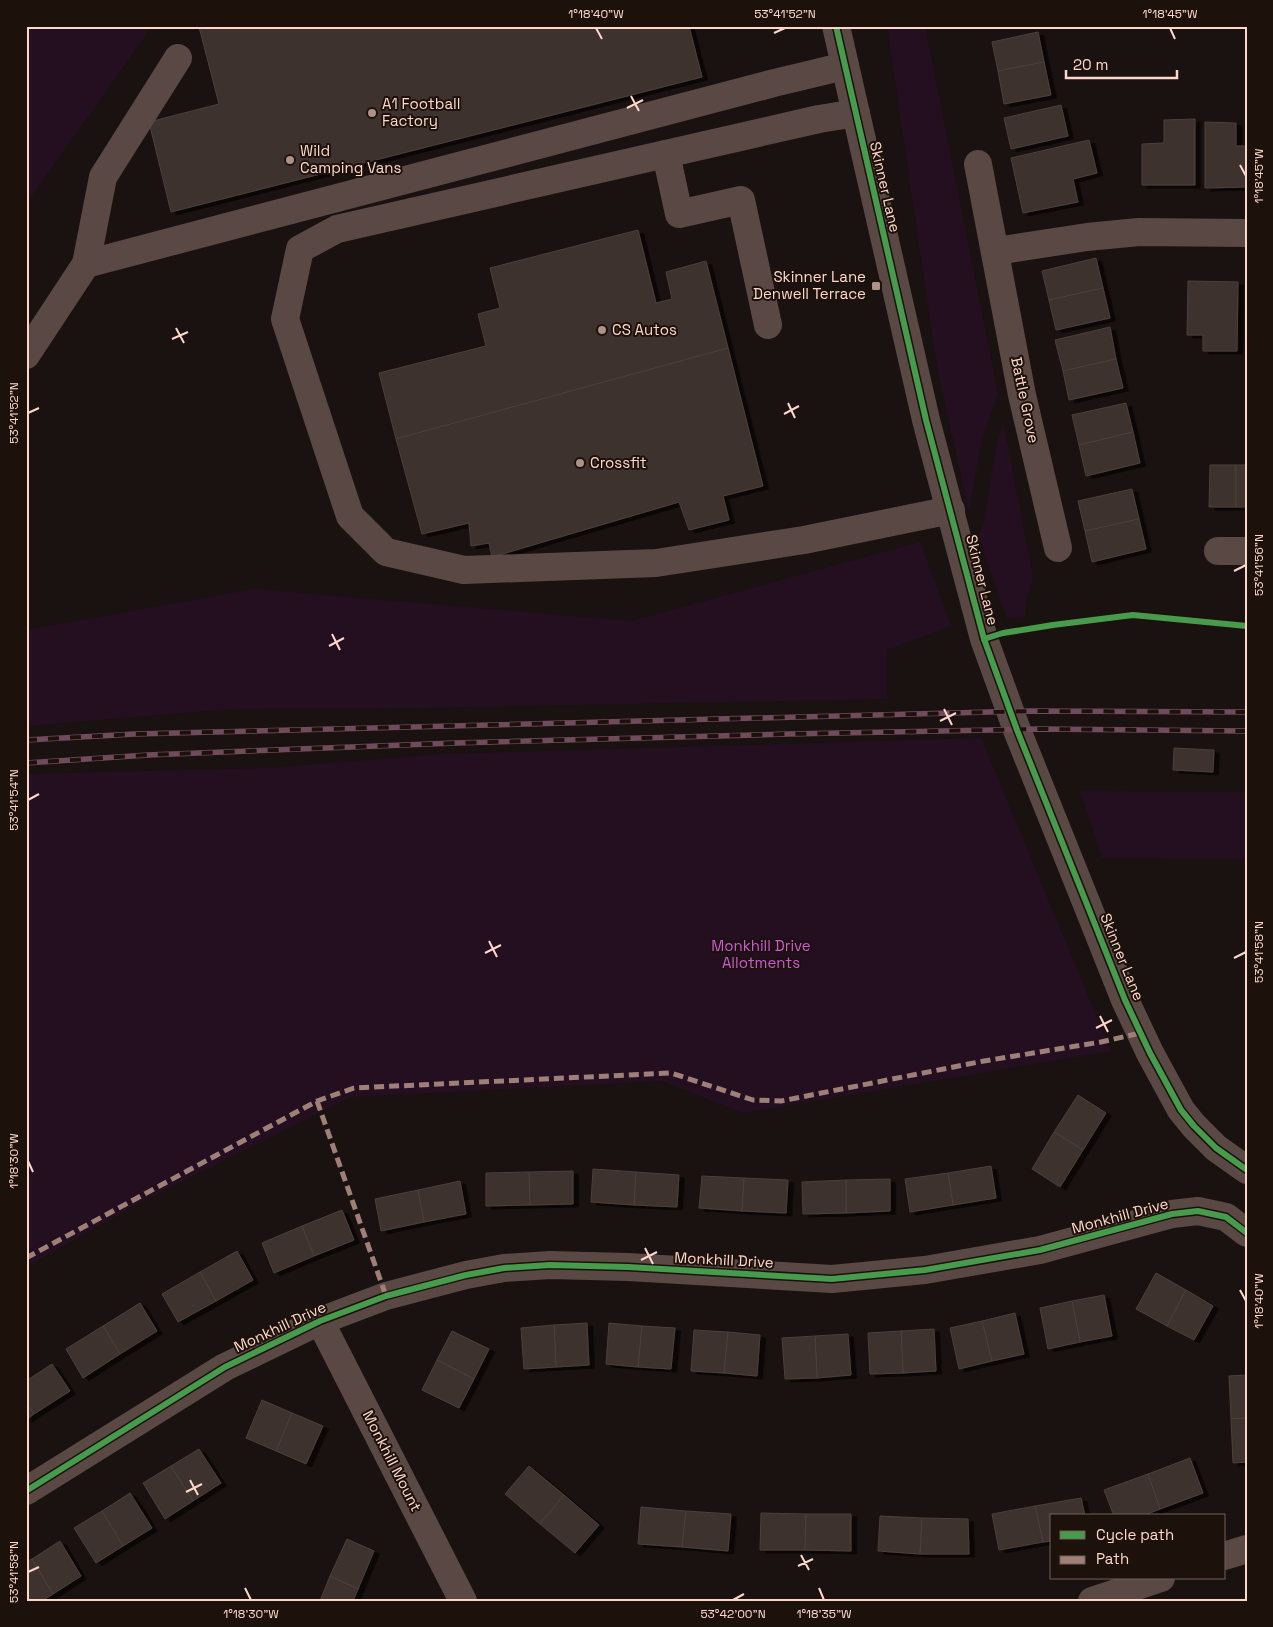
<svg xmlns="http://www.w3.org/2000/svg" width="1273" height="1627" viewBox="0 0 1273 1627" font-family="'Space Grotesk',sans-serif">
<defs>
<filter id="shadow"><feDropShadow dx="5.5" dy="3" stdDeviation="0" flood-color="#0009"/></filter>
</defs>
<rect width="100%" height="100%" fill="#191210"/>
<g fill="#240f21">
<polygon points="26,26 152,26 26,204"/>
<polygon points="887,26 925,26 998,394 982,438 969,512 937,367"/>
<path d="M1003 421 1033 576C1031 592 1024 600 1025 616L1007 619 978 535 983 526 995 453Z"/>
<polygon points="920,542 951,626 887,650 887,699 419,708 230,709 26,726 26,630 254,589 632,621"/>
<polygon points="981,738 1111,1051 743,1113 662,1081 351,1097 150,1197 26,1267 26,774 267,768 441,754"/>
<polygon points="1080,791 1247,792 1247,859 1102,858"/>
</g>
<g fill="#3c312d" stroke="#4d403a" filter="url(#shadow)">
<polygon points="202,26 689,26 702,77 171,212 149,122 219,104 199,27"/>
<polygon points="1038,32 1044,62 998,71 992,42"/>
<polygon points="1044,62 1051,95 1004,104 998,71"/>
<polygon points="1061,105 1068,136 1011,149 1004,118"/>
<polygon points="1195,119 1195,185 1142,185 1142,144 1164,143 1164,120"/>
<polygon points="1205,122 1236,123 1236,146 1247,146 1247,187 1205,188"/>
<polygon points="1089,140 1097,173 1073,179 1078,202 1023,213 1011,158"/>
<polygon points="638,230 656,303 672,299 666,272 706,261 728,348 396,439 379,373 486,346 478,314 500,308 490,268"/>
<polygon points="1096,258 1103,288 1049,300 1042,271"/>
<polygon points="1188,281 1238,282 1237,351 1203,351 1203,335 1187,335"/>
<polygon points="1103,288 1110,318 1056,330 1049,300"/>
<polygon points="1110,327 1116,359 1063,371 1055,340"/>
<polygon points="728,348 763,486 723,496 729,520 689,530 679,502 492,557 489,543 471,546 469,523 422,534 396,439"/>
<polygon points="1116,359 1123,388 1069,400 1063,371"/>
<polygon points="1126,403 1133,432 1079,445 1072,415"/>
<polygon points="1133,432 1140,463 1086,476 1079,445"/>
<polygon points="1210,465 1236,465 1236,507 1209,507"/>
<rect x="1236" y="465" width="11" height="42"/>
<polygon points="1132,489 1139,519 1085,531 1078,501"/>
<polygon points="1139,519 1146,549 1092,562 1085,531"/>
<polygon points="1174,748 1214,750 1213,772 1173,770"/>
<polygon points="1078,1095 1106,1113 1083,1150 1054,1132"/>
<polygon points="1054,1132 1083,1150 1060,1187 1032,1169"/>
<polygon points="991,1166 996,1198 953,1205 948,1173"/>
<polygon points="593,1169 636,1172 634,1205 591,1202"/>
<polygon points="573,1171 573,1204 530,1205 529,1172"/>
<polygon points="529,1172 530,1205 486,1206 486,1173"/>
<polygon points="636,1172 679,1175 677,1207 634,1205"/>
<polygon points="948,1173 953,1205 910,1212 905,1179"/>
<polygon points="702,1176 744,1178 742,1211 699,1208"/>
<polygon points="744,1178 788,1180 786,1213 742,1211"/>
<polygon points="890,1179 890,1211 846,1213 846,1180"/>
<polygon points="846,1180 846,1213 803,1214 802,1182"/>
<polygon points="460,1181 466,1214 424,1222 418,1190"/>
<polygon points="418,1190 424,1222 381,1231 375,1199"/>
<polygon points="342,1210 354,1240 314,1256 302,1226"/>
<polygon points="302,1226 314,1256 274,1273 262,1243"/>
<polygon points="237,1251 253,1280 216,1301 200,1272"/>
<polygon points="200,1272 216,1301 178,1322 162,1294"/>
<polygon points="1156,1273 1186,1290 1167,1326 1136,1309"/>
<polygon points="1186,1290 1213,1306 1194,1340 1167,1326"/>
<polygon points="1104,1295 1112,1336 1080,1342 1072,1301"/>
<polygon points="1072,1301 1080,1342 1048,1349 1040,1308"/>
<polygon points="140,1303 157,1331 120,1354 103,1326"/>
<polygon points="1015,1313 1024,1354 992,1361 982,1321"/>
<polygon points="982,1321 992,1361 959,1369 950,1328"/>
<polygon points="587,1323 589,1365 556,1367 554,1325"/>
<polygon points="609,1323 642,1326 638,1367 606,1364"/>
<polygon points="554,1325 556,1367 524,1369 521,1328"/>
<polygon points="103,1326 120,1354 83,1378 66,1349"/>
<polygon points="642,1326 675,1328 671,1369 638,1367"/>
<polygon points="934,1329 936,1371 903,1373 901,1331"/>
<polygon points="694,1330 728,1332 724,1373 691,1371"/>
<polygon points="452,1331 489,1349 474,1379 437,1360"/>
<polygon points="901,1331 903,1373 870,1374 868,1333"/>
<polygon points="728,1332 760,1335 757,1376 724,1373"/>
<polygon points="848,1334 851,1375 817,1378 815,1336"/>
<polygon points="815,1336 817,1378 785,1379 782,1338"/>
<polygon points="437,1360 474,1379 459,1408 422,1390"/>
<polygon points="52,1364 70,1391 34,1414 26,1403 26,1381"/>
<polygon points="1247,1375 1247,1418 1231,1419 1229,1376"/>
<polygon points="262,1400 292,1413 276,1451 246,1438"/>
<polygon points="26,1403 34,1414 26,1420"/>
<polygon points="292,1413 323,1426 306,1464 276,1451"/>
<polygon points="1247,1418 1247,1462 1233,1463 1231,1419"/>
<polygon points="199,1449 221,1483 193,1501 171,1466"/>
<polygon points="1190,1458 1203,1493 1160,1509 1148,1474"/>
<polygon points="171,1466 193,1501 165,1519 143,1483"/>
<polygon points="529,1466 564,1495 540,1524 505,1494"/>
<polygon points="1148,1474 1160,1509 1142,1516 1114,1516 1104,1490"/>
<polygon points="130,1493 152,1528 123,1546 102,1511"/>
<polygon points="564,1495 599,1525 575,1553 540,1524"/>
<polygon points="1081,1498 1085,1516 1052,1516 1052,1541 1043,1542 1035,1506"/>
<polygon points="1035,1506 1043,1542 999,1550 992,1514"/>
<polygon points="641,1507 686,1511 682,1547 638,1544"/>
<polygon points="102,1511 123,1546 96,1563 74,1528"/>
<polygon points="686,1511 731,1514 728,1551 682,1547"/>
<polygon points="761,1513 806,1514 805,1550 760,1550"/>
<polygon points="806,1514 851,1514 851,1551 805,1550"/>
<polygon points="880,1516 922,1518 920,1554 878,1551"/>
<polygon points="922,1518 968,1519 969,1554 920,1554"/>
<polygon points="347,1539 374,1551 358,1589 330,1576"/>
<polygon points="60,1541 81,1576 53,1594 32,1559"/>
<polygon points="32,1559 53,1594 42,1601 26,1601 26,1562"/>
<polygon points="330,1576 358,1589 353,1601 320,1601"/>
</g>
<g fill="none" stroke-linecap="round" stroke-linejoin="round">
<g stroke="#5a4845" stroke-width="28">
<polyline points="836,26 926,420 984,639 1017,730 1086,902 1125,1000 1150,1053 1181,1110 1194,1126 1216,1148 1247,1170"/>
<polyline points="178,58 103,177 86,264 774,83 845,66"/>
<polyline points="856,113 819,119 337,229 300,249 285,319 350,516 386,552 464,570 656,563 804,540 951,510"/>
<polyline points="666,154 679,214 741,200 768,325"/>
<polyline points="978,164 1022,395 1058,548"/>
<polyline points="996,251 1087,237 1139,232 1247,233"/>
<polyline points="26,355 86,264"/>
<polyline points="1218,551 1247,551"/>
<polyline points="320,1321 463,1601"/>
<polyline points="26,1491 225,1367 320,1321 386,1296 466,1275 504,1268 550,1265 628,1267 832,1279 925,1270 1040,1250 1172,1214 1198,1211 1226,1217 1247,1233"/>
<polyline points="1224,1556 1247,1549"/>
<polyline points="1092,1601 1161,1578"/>
</g>
<defs>
<g id="rail">
<polyline points="26,740 135,734 1032,711 1247,712"/>
<polyline points="26,763 148,755 455,743 788,734 1039,729 1247,731"/>
</g>
</defs>
<use href="#rail" stroke="#704b5c" stroke-width="5.5"/>
<use href="#rail" stroke="#1d110c" stroke-width="4" stroke-dasharray="11" stroke-linecap="butt"/>
<g stroke="#9e8076" stroke-width="5" stroke-dasharray="10 5" stroke-linecap="butt">
<polyline points="317,1101 386,1296"/>
<polyline points="26,1258 317,1101 354,1088 671,1073 753,1100 781,1101 984,1061 1101,1042 1140,1033"/>
</g>
<defs>
<g id="cycleway">
<polyline points="836,26 926,420 984,639 1017,730 1086,902 1125,1000 1150,1053 1181,1110 1194,1126 1216,1148 1247,1170"/>
<polyline points="984,639 1003,633 1053,625 1133,615 1247,626"/>
<polyline points="26,1491 225,1367 320,1321 386,1296 466,1275 504,1268 550,1265 628,1267 832,1279 925,1270 1040,1250 1172,1214 1198,1211 1226,1217 1247,1233"/>
</g>
</defs>
<use href="#cycleway" stroke="#1d110c" stroke-width="9"/>
<use href="#cycleway" stroke="#469c4c" stroke-width="6"/>
</g>
<path fill="none" stroke="#fdd7ca" stroke-width="2" d="M596 28 602 39M1170 28 1175 39M774 33 785 28M631 96 639 111M627 108 643 100M1240 165 1246 176M176 328 184 343M172 339 188 332M788 403 795 418M28 413 39 408M784 414 799 406M1234 571 1246 565M332 634 340 650M329 646 344 638M944 709 952 725M940 721 956 713M28 800 39 794M489 941 497 957M485 953 501 945M1234 958 1246 952M1100 1016 1108 1032M1096 1028 1112 1020M28 1161 33 1172M645 1248 653 1264M641 1260 657 1252M1240 1290 1246 1301M190 1480 198 1495M186 1492 202 1484M801 1555 809 1570M798 1566 813 1559M28 1572 39 1567M245 1588 251 1600M819 1588 824 1600M733 1600 744 1594"/>
<g fill="#ad9289" stroke="#1d110c" stroke-width="2">
<circle cx="372" cy="113" r="5"/>
<circle cx="290" cy="160" r="5"/>
<rect x="871" y="281" width="10" height="10" rx="2.5"/>
<circle cx="602" cy="330" r="5"/>
<circle cx="580" cy="463" r="5"/>
</g>
<g text-anchor="middle" stroke-width="4" stroke-linejoin="round" paint-order="stroke">
<g font-size="15" fill="#fdd7ca" stroke="#1d110c" text-anchor="start">
<text x="382" y="109">A1 Football<tspan x="382" dy="17">Factory</tspan></text>
<text x="300" y="156">Wild<tspan x="300" dy="17">Camping Vans</tspan></text>
<text x="866" y="282" text-anchor="end">Skinner Lane<tspan x="866" dy="17">Denwell Terrace</tspan></text>
<text x="612" y="335">CS Autos</text>
<text x="590" y="468">Crossfit</text>
</g>
<g font-size="15" fill="#fdd7ca" stroke="#1d110c">
<text transform="translate(885 187) rotate(77)" y="5">Skinner Lane</text>
<text transform="translate(1025 400) rotate(78)" y="5">Battle Grove</text>
<text transform="translate(982 580) rotate(76)" y="5">Skinner Lane</text>
<text transform="translate(1122 957) rotate(68)" y="5">Skinner Lane</text>
<text transform="translate(1120 1216) rotate(-15)" y="5">Monkhill Drive</text>
<text transform="translate(724 1260) rotate(3)" y="5">Monkhill Drive</text>
<text transform="translate(280 1327) rotate(-25)" y="5">Monkhill Drive</text>
<text transform="translate(392 1461) rotate(63)" y="5">Monkhill Mount</text>
</g>
<g font-size="15" fill="#cd59d9" stroke="#1d110c">
<text x="761" y="951">Monkhill Drive<tspan x="761" dy="17">Allotments</tspan></text>
</g>
</g>
<rect width="1273" height="1627" fill="none" stroke="#1d110c" stroke-width="55"/>
<rect x="1050" y="1514" width="175" height="65" fill="#1d110c" stroke="#776058"/>
<rect x="1060" y="1531" width="25" height="8" fill="#469c4c" stroke="#776058"/>
<text x="1096" y="1540" font-size="15" fill="#fdd7ca">Cycle path</text>
<rect x="1060" y="1556" width="25" height="8" fill="#9e8076" stroke="#776058"/>
<text x="1096" y="1564" font-size="15" fill="#fdd7ca">Path</text>
<path d="M1066 70v8h111v-8" fill="none" stroke="#fdd7ca" stroke-width="2.5"/>
<text x="1073" y="70" font-size="15" fill="#fdd7ca" stroke="#1d110c" stroke-width="4" paint-order="stroke">20 m</text>
<rect x="28" y="28" width="1218" height="1572" fill="none" stroke="#fdd7ca" stroke-width="2"/>
<g font-size="12" text-anchor="middle" fill="#fdd7ca">
<text x="596" y="18">1°18'40"W</text>
<text x="785" y="18">53°41'52"N</text>
<text x="1170" y="18">1°18'45"W</text>
<text transform="translate(1259 176) rotate(-90)" y="4">1°18'45"W</text>
<text transform="translate(14 413) rotate(-90)" y="4">53°41'52"N</text>
<text transform="translate(1259 565) rotate(-90)" y="4">53°41'56"N</text>
<text transform="translate(14 800) rotate(-90)" y="4">53°41'54"N</text>
<text transform="translate(1259 952) rotate(-90)" y="4">53°41'58"N</text>
<text transform="translate(14 1161) rotate(-90)" y="4">1°18'30"W</text>
<text transform="translate(1259 1301) rotate(-90)" y="4">1°18'40"W</text>
<text transform="translate(14 1572) rotate(-90)" y="4">53°41'58"N</text>
<text x="251" y="1618">1°18'30"W</text>
<text x="733" y="1618">53°42'00"N</text>
<text x="824" y="1618">1°18'35"W</text>
</g>
</svg>
